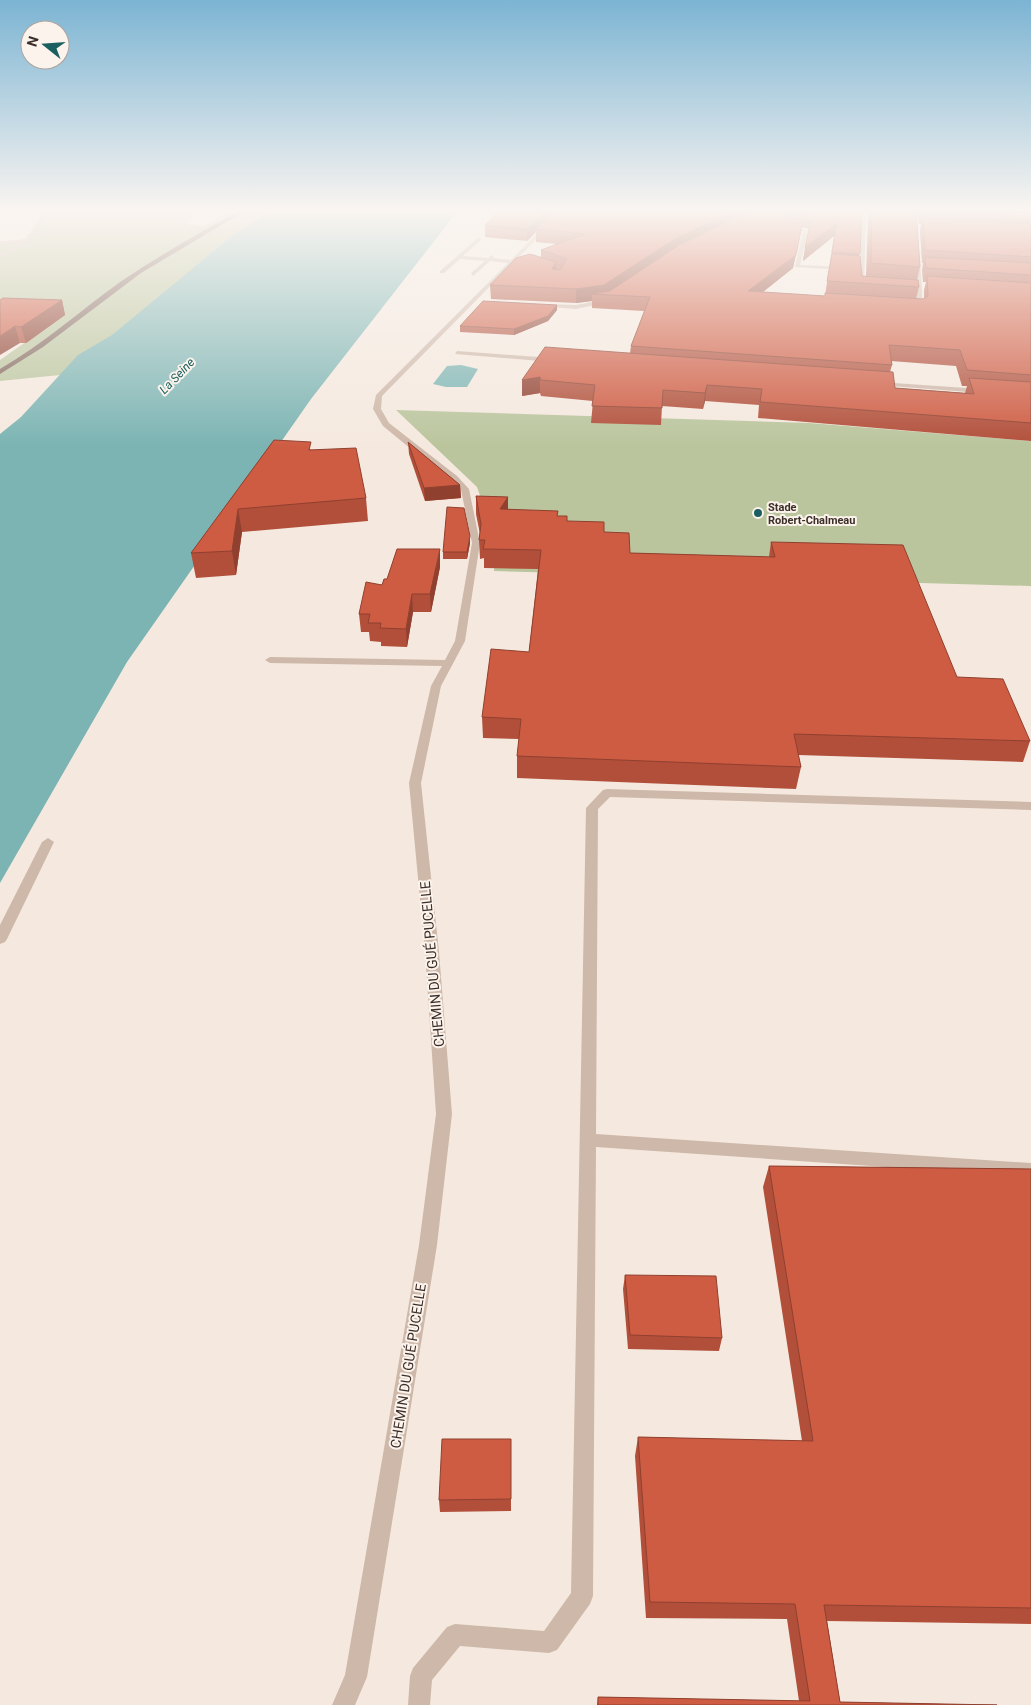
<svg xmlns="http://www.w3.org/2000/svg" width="1031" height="1705" viewBox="0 0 1031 1705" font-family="Roboto,sans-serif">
<rect width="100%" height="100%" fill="#f5e9df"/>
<g fill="#bac59d">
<polygon points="55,208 140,208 134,211 197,214 185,224 204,226 237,208 279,208 70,374 0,381 0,360 64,315 0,310 0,242 26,239 45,212"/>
<polygon points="396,410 809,423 1031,441 1031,586 494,571 495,539 477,487"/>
</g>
<g fill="#7bb4b3">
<polygon points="275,208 460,208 311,399 127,662 0,883 0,434 21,417 78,355 112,335 232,236"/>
<polygon points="461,365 478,369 467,387 446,387 433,384 447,366"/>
</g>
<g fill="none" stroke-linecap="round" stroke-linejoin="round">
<g fill="#ceb8a9" fill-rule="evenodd">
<polygon points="50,208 54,208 52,211 242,212 50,213 29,242 0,259 0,255 20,243 0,245 0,241 25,240 45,211"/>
<polygon points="562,208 567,208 516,260 520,261 520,263 513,263 382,396 381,409 389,423 457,476 469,489 480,543 465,641 441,686 421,783 439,952 452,1114 437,1245 367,1677 355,1705 332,1705 345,1675 419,1245 436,1114 425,952 409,783 431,686 442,666 270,663 265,660 270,657 445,660 455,641 472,543 461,490 383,426 373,409 376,395 508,263 490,261 473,276 471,273 485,261 460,259 444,273 440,273 440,271 479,237 481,240 463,256 488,258 492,255 494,258 511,260"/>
<polygon points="864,214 886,215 866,216 864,287 861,289 858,287 862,215"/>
<polygon points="786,226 808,230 800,265 844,267 846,270 795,267 803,231 784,228"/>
<polygon points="917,256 920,258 923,310 920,312 912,310 917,308 914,258"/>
<polygon points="608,299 610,302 576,309 538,306 541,304 576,305"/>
<polygon points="457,351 552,358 555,360 552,362 455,354"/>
<polygon points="879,382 981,389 984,391 981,393 877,385 877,383"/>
<polygon points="607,789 1031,802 1031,810 610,797 598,809 596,1134 1031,1163 1031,1177 596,1147 593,1596 590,1604 557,1650 549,1653 460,1646 432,1680 430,1705 408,1705 410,1676 413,1668 447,1627 455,1624 544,1631 571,1593 586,808 603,790"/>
<polygon points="48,838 54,842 7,939 5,942 0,944 0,925 42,842"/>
</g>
<path fill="#7e635a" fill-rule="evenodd" d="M245 208H250L141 273 43 347 0 374V369C43 344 80 311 120 282 160 255 202 231 245 208Z"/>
</g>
<g fill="#b14f3a" fill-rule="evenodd">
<polygon points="195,208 234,208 231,209"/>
<path d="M502 208H776L778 210 779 208H916L920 267 917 280 919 287 916 299H923L924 298V290L926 282H923L922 270 923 263H922L920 231 921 224H919L916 208H1031V441L758 418 759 405 705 401 703 409 662 406 661 425 591 423 593 401 541 396 540 393 522 396V380L630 353 631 346 644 311 592 308V301L576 303 491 299 490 285 541 257V250L557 244 536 242V232L527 241 485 237V225ZM864 212H869L868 219 866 276H862L859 256 862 214ZM802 227 809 229 803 261 834 236 825 296 763 292 793 268ZM891 361 956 366 962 386H967L965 393 895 388 890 372 892 365Z"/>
<polygon points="0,300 62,300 65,315 26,343 20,343"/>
<polygon points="557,305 557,310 548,321 514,335 460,332 460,326"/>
<polygon points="274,440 312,450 366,498 368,521 242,532 236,575 196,578 191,553"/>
<polygon points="408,442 460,485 461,498 425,501 409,454"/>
<polygon points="476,496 508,497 508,509 558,516 567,521 604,532 630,553 769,557 771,542 957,677 1030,741 1023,762 798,755 801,767 796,789 517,778 517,756 519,739 483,738 482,717 529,652 538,569 484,568 484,558 480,559 479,540 480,534 476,514"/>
<polygon points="470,543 467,559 443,559 443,552"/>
<polygon points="440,567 431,612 413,612 407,647 381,646 381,642 370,641 369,632 361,632 359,614 387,579"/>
<polygon points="769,1166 1031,1169 1031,1624 827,1621 840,1702 997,1705 597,1705 598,1697 799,1701 787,1619 646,1618 635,1456 638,1437 802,1441 763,1187"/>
<polygon points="625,1275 722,1338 719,1351 628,1349 623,1289"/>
<polygon points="511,1439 511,1511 440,1512 439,1500"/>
</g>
<g fill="#90402f">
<polygon points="548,208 559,208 536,229 536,232 527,241 527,229"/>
<polygon points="742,208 772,208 610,295 592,294 592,301 576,303 576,289 673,240 730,213"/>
<polygon points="861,208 865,208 864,212 860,215"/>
<polygon points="803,220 793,268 746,305 748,291"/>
<polygon points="837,223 834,236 803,261 805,247"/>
<polygon points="556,262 556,276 552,269"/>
<polygon points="62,300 65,315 26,343 21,327"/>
<polygon points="557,305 557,310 548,321 514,335 514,329"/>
<polygon points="15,326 20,343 0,355 0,336"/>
<polygon points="540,377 540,393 522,396 522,380"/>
<polygon points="707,385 705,401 703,409 705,393"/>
<polygon points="460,485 461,498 425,501 424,488"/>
<polygon points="508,497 508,515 500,509"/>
<polygon points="238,509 242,532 236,575 232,551"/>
<polygon points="470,536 470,543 467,559 467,552"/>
<polygon points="440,549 440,567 431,612 430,594"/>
<polygon points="412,594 413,612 407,647 406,629"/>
</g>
<g fill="#ce5c43" stroke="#90402f">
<polygon points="502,208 548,208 527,229 485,225"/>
<polygon points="558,208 742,208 730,213 673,240 604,285 576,289 490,285 516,258 530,254 556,262 552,269 560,270 567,259 541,250 585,234 536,229"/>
<polygon points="762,208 776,208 785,217 803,220 796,255 748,291 825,296 825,293 923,299 928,296 927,276 1031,283 1031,375 967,370 960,350 889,345 892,365 631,346 650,297 592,294 610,291 679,245 735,218"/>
<polygon points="788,208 862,208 860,254 832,252 837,223 805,247 812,216 792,212"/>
<polygon points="872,208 916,208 920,267 871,263"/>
<polygon points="921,208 1031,208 1031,216 921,212"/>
<polygon points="923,218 1031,224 1031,257 925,250"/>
<polygon points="832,254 860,256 862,276 918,280 919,287 827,281"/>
<polygon points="925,257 1031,263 1031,275 926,268"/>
<polygon points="3,298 62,300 21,327 15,326 0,336 0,300"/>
<polygon points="483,301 557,305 548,316 514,329 460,326"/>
<polygon points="545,347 893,372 895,388 974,394 969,378 1031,382 1031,423 760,402 762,389 707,385 705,393 663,390 662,408 592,406 595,385 541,380 540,377 522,380"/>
<polygon points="274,440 311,442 309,450 356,448 366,498 238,509 232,551 191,553"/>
<polygon points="408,442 460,485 424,488"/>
<polygon points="476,496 508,497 500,509 558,511 557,516 567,516 567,521 604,522 604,532 629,533 630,553 775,557 771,542 903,545 957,677 1003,679 1030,741 794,734 801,767 517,756 521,719 482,717 491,649 529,652 541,550 483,549 485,540 479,540 481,524"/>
<polygon points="447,507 464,508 470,536 467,552 443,552"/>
<polygon points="397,549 440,549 430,594 412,594 406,629 380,628 381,623 368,623 370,614 359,614 366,582 382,585 384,579 387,579"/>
<polygon points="769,1166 1031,1169 1031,1608 824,1605 840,1702 997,1705 598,1705 598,1697 810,1701 795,1604 650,1602 638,1437 813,1441"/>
<polygon points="625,1275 716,1276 722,1338 630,1335"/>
<polygon points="442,1439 511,1439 511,1499 439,1500"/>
</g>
<linearGradient id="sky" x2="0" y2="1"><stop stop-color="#7cb4d3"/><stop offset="0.47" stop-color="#faf5f1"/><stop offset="1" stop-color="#faf5f1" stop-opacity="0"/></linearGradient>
<rect width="1031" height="447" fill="url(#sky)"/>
<circle fill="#1b6060" stroke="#fbf3ec" stroke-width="2" cx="758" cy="513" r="5"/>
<g text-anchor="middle" stroke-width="4" stroke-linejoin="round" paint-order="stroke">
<g font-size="11" font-weight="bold" fill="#3b2e29" stroke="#fbf3ec" text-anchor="start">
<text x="768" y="511">Stade<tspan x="768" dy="13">Robert-Chalmeau</tspan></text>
</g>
<g font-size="12" font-style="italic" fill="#1b6060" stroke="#fbf3ec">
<text transform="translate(177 376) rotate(-46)" y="4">La Seine</text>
</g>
<g font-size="14" fill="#3b2e29" stroke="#fbf3ec">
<text transform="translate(432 964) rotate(-95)" y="5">CHEMIN DU GUÉ PUCELLE</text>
<text transform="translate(408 1366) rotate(-81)" y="5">CHEMIN DU GUÉ PUCELLE</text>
</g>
</g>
<g transform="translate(45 45) rotate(287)"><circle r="24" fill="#fbf3ec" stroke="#aea49e"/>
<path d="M0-4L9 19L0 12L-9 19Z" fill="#1b6060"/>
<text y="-8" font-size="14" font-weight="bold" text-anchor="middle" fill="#3b2e29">N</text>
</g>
</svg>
